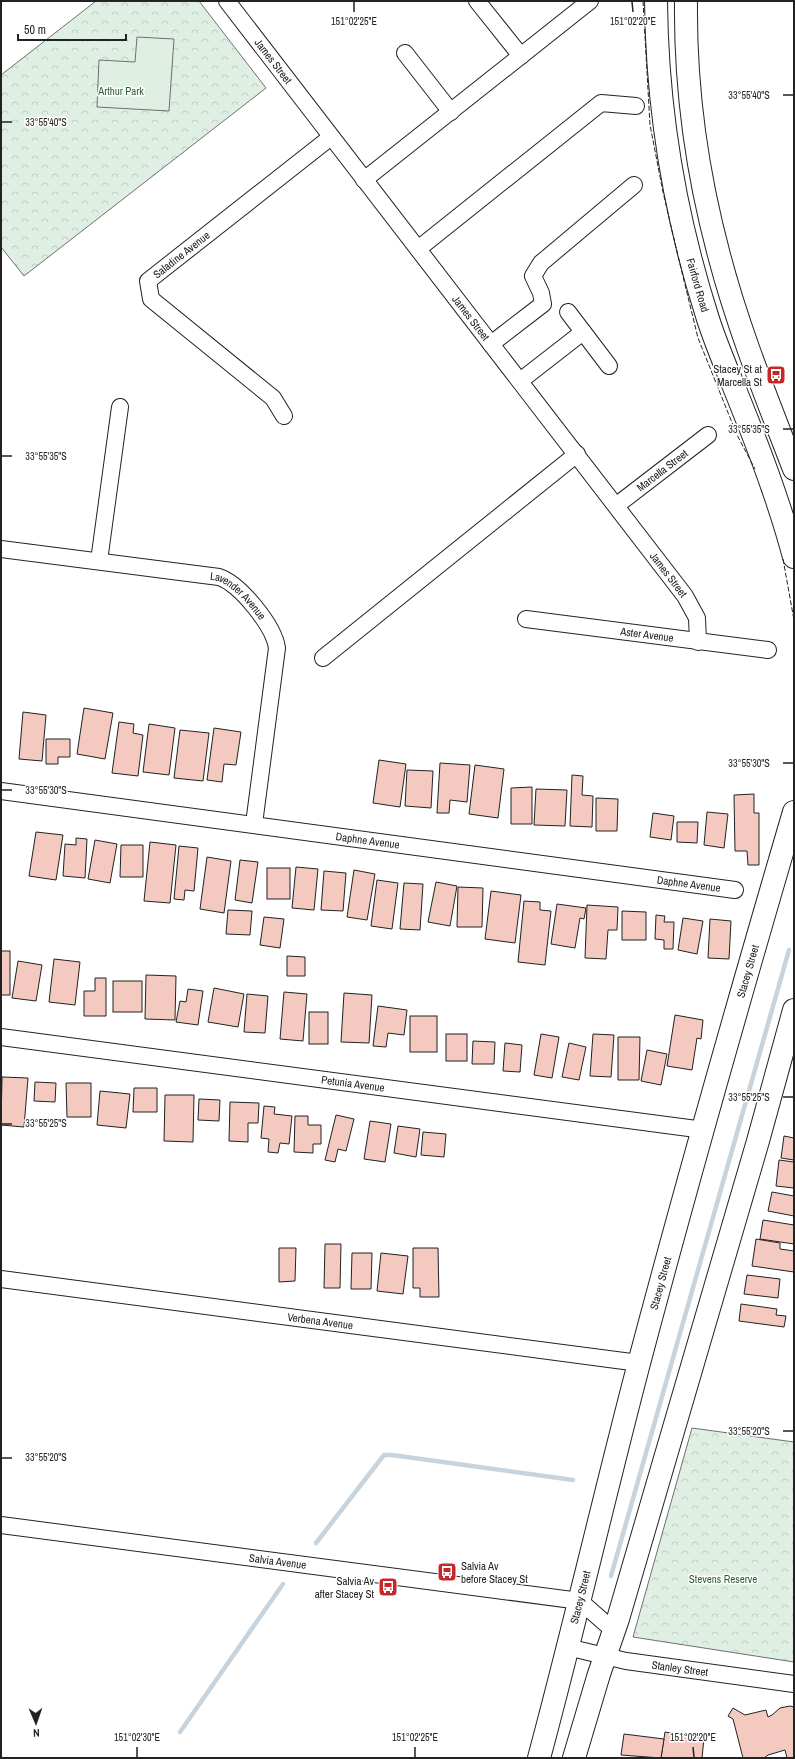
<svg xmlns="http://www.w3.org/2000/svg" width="795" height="1759" viewBox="0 0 795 1759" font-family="'Archivo Narrow',sans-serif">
<defs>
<pattern id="park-crowns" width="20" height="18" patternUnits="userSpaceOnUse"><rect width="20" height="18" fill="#e0efe3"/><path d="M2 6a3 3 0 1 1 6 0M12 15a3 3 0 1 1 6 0" fill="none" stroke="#c0cdc2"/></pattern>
</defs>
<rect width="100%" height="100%" fill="#fff"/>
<g fill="url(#park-crowns)" stroke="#6f6f6f">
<polygon points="96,1 199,1 266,88 24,276 1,247 1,75"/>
<polygon points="692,1428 794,1442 794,1662 633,1637"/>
</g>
<polygon fill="#e0efe3" stroke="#6f6f6f" points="137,37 174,39 169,111 97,107 99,60 135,62"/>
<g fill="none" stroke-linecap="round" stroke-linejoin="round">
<g stroke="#c7d3dd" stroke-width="4.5">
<polyline points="316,1543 384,1455 392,1455 573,1480"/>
<polyline points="611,1576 789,950"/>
<polyline points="180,1732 283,1584"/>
</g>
</g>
<g fill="#f3c9c0" stroke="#222">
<polygon points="84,708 113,713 105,759 77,754"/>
<polygon points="23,712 46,715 42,761 19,759"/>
<polygon points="119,722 134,724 133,733 143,735 138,776 112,773"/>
<polygon points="149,724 175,728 169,775 143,772"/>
<polygon points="214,728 241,732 236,765 224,764 222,782 207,780"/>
<polygon points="180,730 209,733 203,781 174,778"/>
<polygon points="46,739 70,739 70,757 58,757 58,764 46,764"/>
<polygon points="379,760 406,764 400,807 373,803"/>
<polygon points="440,763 470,765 467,802 450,800 449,813 437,813"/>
<polygon points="475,765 504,769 498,818 469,814"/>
<polygon points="407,770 433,771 431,808 405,806"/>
<polygon points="572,775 583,776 582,795 593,796 592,827 570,826"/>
<polygon points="532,787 532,824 511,824 511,788"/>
<polygon points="536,789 567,790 565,826 534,825"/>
<polygon points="754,794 754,813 759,813 759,865 748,865 747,851 735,851 734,795"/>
<polygon points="596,798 618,799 617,831 596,831"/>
<polygon points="707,812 728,814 724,848 704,845"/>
<polygon points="653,813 674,816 671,840 650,837"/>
<polygon points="677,822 698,822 697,843 677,842"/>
<polygon points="36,832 63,835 56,880 29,876"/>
<polygon points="76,838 87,839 85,878 63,876 65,844 76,845"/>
<polygon points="95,840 117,844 110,883 88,879"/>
<polygon points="150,842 176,845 170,903 144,901"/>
<polygon points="121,845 143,845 143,877 120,877"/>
<polygon points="179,846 198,848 194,891 185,890 184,900 174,899"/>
<polygon points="207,857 231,861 224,913 200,909"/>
<polygon points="240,860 258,862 252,903 235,900"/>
<polygon points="296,867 318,869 314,910 292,908"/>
<rect x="267" y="868" width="23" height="31"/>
<polygon points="354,870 375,874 367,920 347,917"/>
<polygon points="324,871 346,873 343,911 321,910"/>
<polygon points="377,880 398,883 392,929 371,926"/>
<polygon points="436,882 457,886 450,926 428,922"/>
<polygon points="404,883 423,884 420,930 400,929"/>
<polygon points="458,887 483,888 482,927 457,927"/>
<polygon points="491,891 521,895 515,943 485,939"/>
<polygon points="524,901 540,902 540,910 551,911 545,965 518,962"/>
<polygon points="557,904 586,908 584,919 580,918 575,948 551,944"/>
<polygon points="587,905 618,907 617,930 608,930 606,959 585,958"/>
<polygon points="228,910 252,911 250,935 226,934"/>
<polygon points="622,911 646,912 646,940 622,940"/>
<polygon points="656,915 665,916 664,922 674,922 673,949 664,949 664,940 655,939"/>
<polygon points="264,917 284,919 280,948 260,945"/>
<polygon points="683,918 703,921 697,954 678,950"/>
<polygon points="710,919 731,921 729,959 708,958"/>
<rect x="1" y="951" width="9" height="44"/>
<polygon points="287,956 305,957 305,976 287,976"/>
<polygon points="54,959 80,962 75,1005 49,1002"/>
<polygon points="18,961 42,965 36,1001 12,998"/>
<polygon points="146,975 176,976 175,1020 145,1019"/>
<polygon points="95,978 106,978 106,1016 84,1016 84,991 95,991"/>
<rect x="113" y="981" width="29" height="31"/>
<polygon points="214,988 244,994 238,1027 208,1022"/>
<polygon points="188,989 203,991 198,1025 176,1022 180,1001 186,1002"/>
<polygon points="284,992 307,994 303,1041 280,1039"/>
<polygon points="344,993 372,995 369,1043 341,1042"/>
<polygon points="247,994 268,996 265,1033 244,1032"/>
<polygon points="378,1006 407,1010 404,1035 388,1033 386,1047 373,1046"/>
<rect x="309" y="1012" width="19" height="32"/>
<polygon points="675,1015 703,1020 701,1039 697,1038 692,1070 667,1066"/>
<rect x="410" y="1016" width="27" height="36"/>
<rect x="446" y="1034" width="21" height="27"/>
<polygon points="541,1034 559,1037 552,1078 534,1075"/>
<polygon points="593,1034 614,1035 611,1077 590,1076"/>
<polygon points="618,1037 640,1037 639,1080 618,1080"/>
<polygon points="473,1041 495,1042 494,1064 472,1064"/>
<polygon points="505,1043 522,1045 520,1072 503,1071"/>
<polygon points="569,1043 586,1047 579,1080 562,1077"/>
<polygon points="647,1050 667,1054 661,1085 641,1081"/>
<polygon points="2,1077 28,1078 24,1127 1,1125"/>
<polygon points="35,1082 56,1083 55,1102 34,1101"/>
<polygon points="66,1083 91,1083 91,1117 67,1117"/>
<polygon points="134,1088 157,1088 157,1112 133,1112"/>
<polygon points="100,1091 130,1094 126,1128 97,1125"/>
<polygon points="165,1095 194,1095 193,1142 164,1141"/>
<polygon points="199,1099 220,1100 219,1121 198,1120"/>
<polygon points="230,1102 259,1103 258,1123 248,1123 248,1142 229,1141"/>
<polygon points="264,1106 275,1107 274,1114 292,1116 289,1144 280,1143 278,1153 268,1152 269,1139 261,1138"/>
<polygon points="336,1115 354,1119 346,1151 338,1149 335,1162 325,1160"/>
<polygon points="295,1116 308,1116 308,1125 321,1125 321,1144 313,1144 313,1153 294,1152"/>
<polygon points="370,1121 391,1124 385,1162 364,1159"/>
<polygon points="398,1126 420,1129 416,1157 394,1153"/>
<polygon points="423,1132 446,1134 444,1157 421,1155"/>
<polygon points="784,1136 794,1138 794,1160 781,1158"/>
<polygon points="779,1160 794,1162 794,1188 776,1186"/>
<polygon points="772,1192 794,1196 794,1216 768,1211"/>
<polygon points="763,1220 794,1225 794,1244 760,1239"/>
<polygon points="756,1239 780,1243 780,1249 794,1251 794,1272 752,1266"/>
<polygon points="325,1244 341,1244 340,1288 324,1288"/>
<polygon points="279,1248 296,1248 295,1281 279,1282"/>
<polygon points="413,1248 438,1248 439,1297 420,1297 420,1288 413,1288"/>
<polygon points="352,1253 372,1253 371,1289 351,1289"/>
<polygon points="381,1253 408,1256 403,1294 377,1291"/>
<polygon points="747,1275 780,1279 778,1298 744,1294"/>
<polygon points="741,1304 777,1309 776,1315 786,1316 784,1327 739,1321"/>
<polygon points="790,1706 794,1707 794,1758 787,1758 785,1750 768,1755 764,1758 743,1758 733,1719 728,1716 733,1708 745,1715 766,1710 768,1717 772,1715 780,1708"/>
<polygon points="665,1732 704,1738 702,1758 661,1758"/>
<polygon points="624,1734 664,1739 661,1758 621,1755"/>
</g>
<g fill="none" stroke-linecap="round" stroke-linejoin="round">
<defs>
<g id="minor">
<path id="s1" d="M227 1 685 596 697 618 698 642"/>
<polyline points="477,1 521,56"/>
<polyline points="405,53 451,112"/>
<polyline points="364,180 590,1"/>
<polyline points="418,249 601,103 636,106"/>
<polyline points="568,312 609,366"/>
<polyline points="491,344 543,304 541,293 533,276 541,263 634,185"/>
<polyline points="520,381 583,332"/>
<path id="s2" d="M284 416 273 398 151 299 148 281 331 137"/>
<path id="s3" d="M617 505 708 435"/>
<path id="s4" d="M1 549 219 577C240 584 274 626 277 648L254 824"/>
<polyline points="99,561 120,407"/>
<path id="s5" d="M526 619 768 650"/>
<polyline points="323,658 577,454"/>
<path id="s6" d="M1 791 735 890"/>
<path id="s7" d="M1 1037 704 1130"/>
<path id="s8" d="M1 1279 639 1363"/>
<path id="s9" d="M1 1525 580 1601 614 1631"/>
<path id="s10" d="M567 1647 626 1661 794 1684"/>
</g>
<g id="highway">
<path id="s11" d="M656 1C657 109 675 216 708 319 718 350 732 381 744 412 763 459 781 508 794 557"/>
<path d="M686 1C685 86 697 173 719 255 738 328 767 399 794 469"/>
<path id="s12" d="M539 1758C574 1628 604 1497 638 1367 687 1182 740 996 794 812"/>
<polyline points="574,1758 599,1674 618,1619 758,1141 794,1010"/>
</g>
</defs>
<use href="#minor" stroke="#222" stroke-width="18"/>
<use href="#highway" stroke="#222" stroke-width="24"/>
<use href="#minor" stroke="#fff" stroke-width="16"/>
<use href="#highway" stroke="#fff" stroke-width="22"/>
<g stroke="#222" stroke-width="1" stroke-dasharray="5 2" stroke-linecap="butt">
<polyline points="643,1 650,125 663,192 679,260 698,338 737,435 755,469"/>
<polyline points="783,559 794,620"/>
</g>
</g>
<path fill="none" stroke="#222" stroke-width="1.5" d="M354 2V12M632 2 633 12M783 95H793M2 122H12M783 429H793M2 456H12M783 763H793M2 790H12M783 1097H793M2 1124H12M783 1431H793M2 1458H12M137 1747V1757M415 1747V1757M693 1747 694 1757"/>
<defs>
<symbol id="bus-square" viewBox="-11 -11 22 22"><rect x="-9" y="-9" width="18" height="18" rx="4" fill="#c62828" stroke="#fff"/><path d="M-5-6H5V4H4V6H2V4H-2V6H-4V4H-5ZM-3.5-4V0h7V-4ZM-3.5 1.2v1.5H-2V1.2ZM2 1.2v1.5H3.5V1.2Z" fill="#fff"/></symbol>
</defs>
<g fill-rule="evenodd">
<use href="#bus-square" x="765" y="364" width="22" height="22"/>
<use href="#bus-square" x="436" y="1561" width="22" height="22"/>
<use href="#bus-square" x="377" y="1576" width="22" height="22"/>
</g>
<g text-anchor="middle" stroke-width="3" stroke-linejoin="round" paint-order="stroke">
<g font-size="11" fill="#222" stroke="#fff">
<text dy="4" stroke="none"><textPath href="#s1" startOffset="76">James Street</textPath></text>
<text dy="4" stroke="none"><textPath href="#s2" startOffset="239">Saladine Avenue</textPath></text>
<text dy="4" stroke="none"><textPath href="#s11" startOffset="288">Fairford Road</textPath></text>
<text dy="4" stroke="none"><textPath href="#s1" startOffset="400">James Street</textPath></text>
<text dy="4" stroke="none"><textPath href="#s3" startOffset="57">Marcella Street</textPath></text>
<text dy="4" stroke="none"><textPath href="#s1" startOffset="724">James Street</textPath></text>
<text dy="4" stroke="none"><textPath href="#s4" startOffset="246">Lavender Avenue</textPath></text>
<text dy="4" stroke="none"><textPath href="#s5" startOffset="122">Aster Avenue</textPath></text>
<text dy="4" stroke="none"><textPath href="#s6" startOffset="370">Daphne Avenue</textPath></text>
<text dy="4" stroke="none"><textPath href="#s6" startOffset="694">Daphne Avenue</textPath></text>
<text dy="4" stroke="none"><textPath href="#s12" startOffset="814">Stacey Street</textPath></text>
<text dy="4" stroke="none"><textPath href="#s7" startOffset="355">Petunia Avenue</textPath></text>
<text dy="4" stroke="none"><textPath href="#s12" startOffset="490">Stacey Street</textPath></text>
<text dy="4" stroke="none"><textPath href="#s8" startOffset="322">Verbena Avenue</textPath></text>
<text dy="4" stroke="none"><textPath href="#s9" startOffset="279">Salvia Avenue</textPath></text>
<text dy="4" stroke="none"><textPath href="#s12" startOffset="166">Stacey Street</textPath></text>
<text dy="4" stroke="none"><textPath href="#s10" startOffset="115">Stanley Street</textPath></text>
</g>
<g font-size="11" fill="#2f5e38" stroke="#fff">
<text x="121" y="95">Arthur Park</text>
<text x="723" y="1583">Stevens Reserve</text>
</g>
<g font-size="11" fill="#222" stroke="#fff" text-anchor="end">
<text x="762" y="373">Stacey St at<tspan x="762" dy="13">Marcella St</tspan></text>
<text x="461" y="1570" text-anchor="start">Salvia Av<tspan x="461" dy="13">before Stacey St</tspan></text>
<text x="374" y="1585">Salvia Av<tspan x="374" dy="13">after Stacey St</tspan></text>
</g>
</g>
<g font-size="10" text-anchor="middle" fill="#222" stroke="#fff" stroke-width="3" stroke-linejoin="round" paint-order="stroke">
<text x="354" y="25">151°02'25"E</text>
<text x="633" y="25">151°02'20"E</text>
<text x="749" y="99">33°55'40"S</text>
<text x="46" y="126">33°55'40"S</text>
<text x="749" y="433">33°55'35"S</text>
<text x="46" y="460">33°55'35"S</text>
<text x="749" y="767">33°55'30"S</text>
<text x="46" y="794">33°55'30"S</text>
<text x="749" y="1101">33°55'25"S</text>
<text x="46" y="1127">33°55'25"S</text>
<text x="749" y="1435">33°55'20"S</text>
<text x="46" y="1461">33°55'20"S</text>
<text x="137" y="1741">151°02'30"E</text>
<text x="415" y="1741">151°02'25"E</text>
<text x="693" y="1741">151°02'20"E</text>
</g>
<rect width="795" height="1759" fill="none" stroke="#222222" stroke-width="4"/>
<g transform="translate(36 1723) rotate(178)" stroke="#ffffff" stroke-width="3" paint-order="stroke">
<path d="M0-3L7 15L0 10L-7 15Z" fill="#222222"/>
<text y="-6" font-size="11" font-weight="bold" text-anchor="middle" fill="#222222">N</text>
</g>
<path d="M18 34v6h108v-6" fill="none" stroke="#222222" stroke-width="2"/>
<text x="24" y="34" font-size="12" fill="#222222" stroke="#ffffff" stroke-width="3" paint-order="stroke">50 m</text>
</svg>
